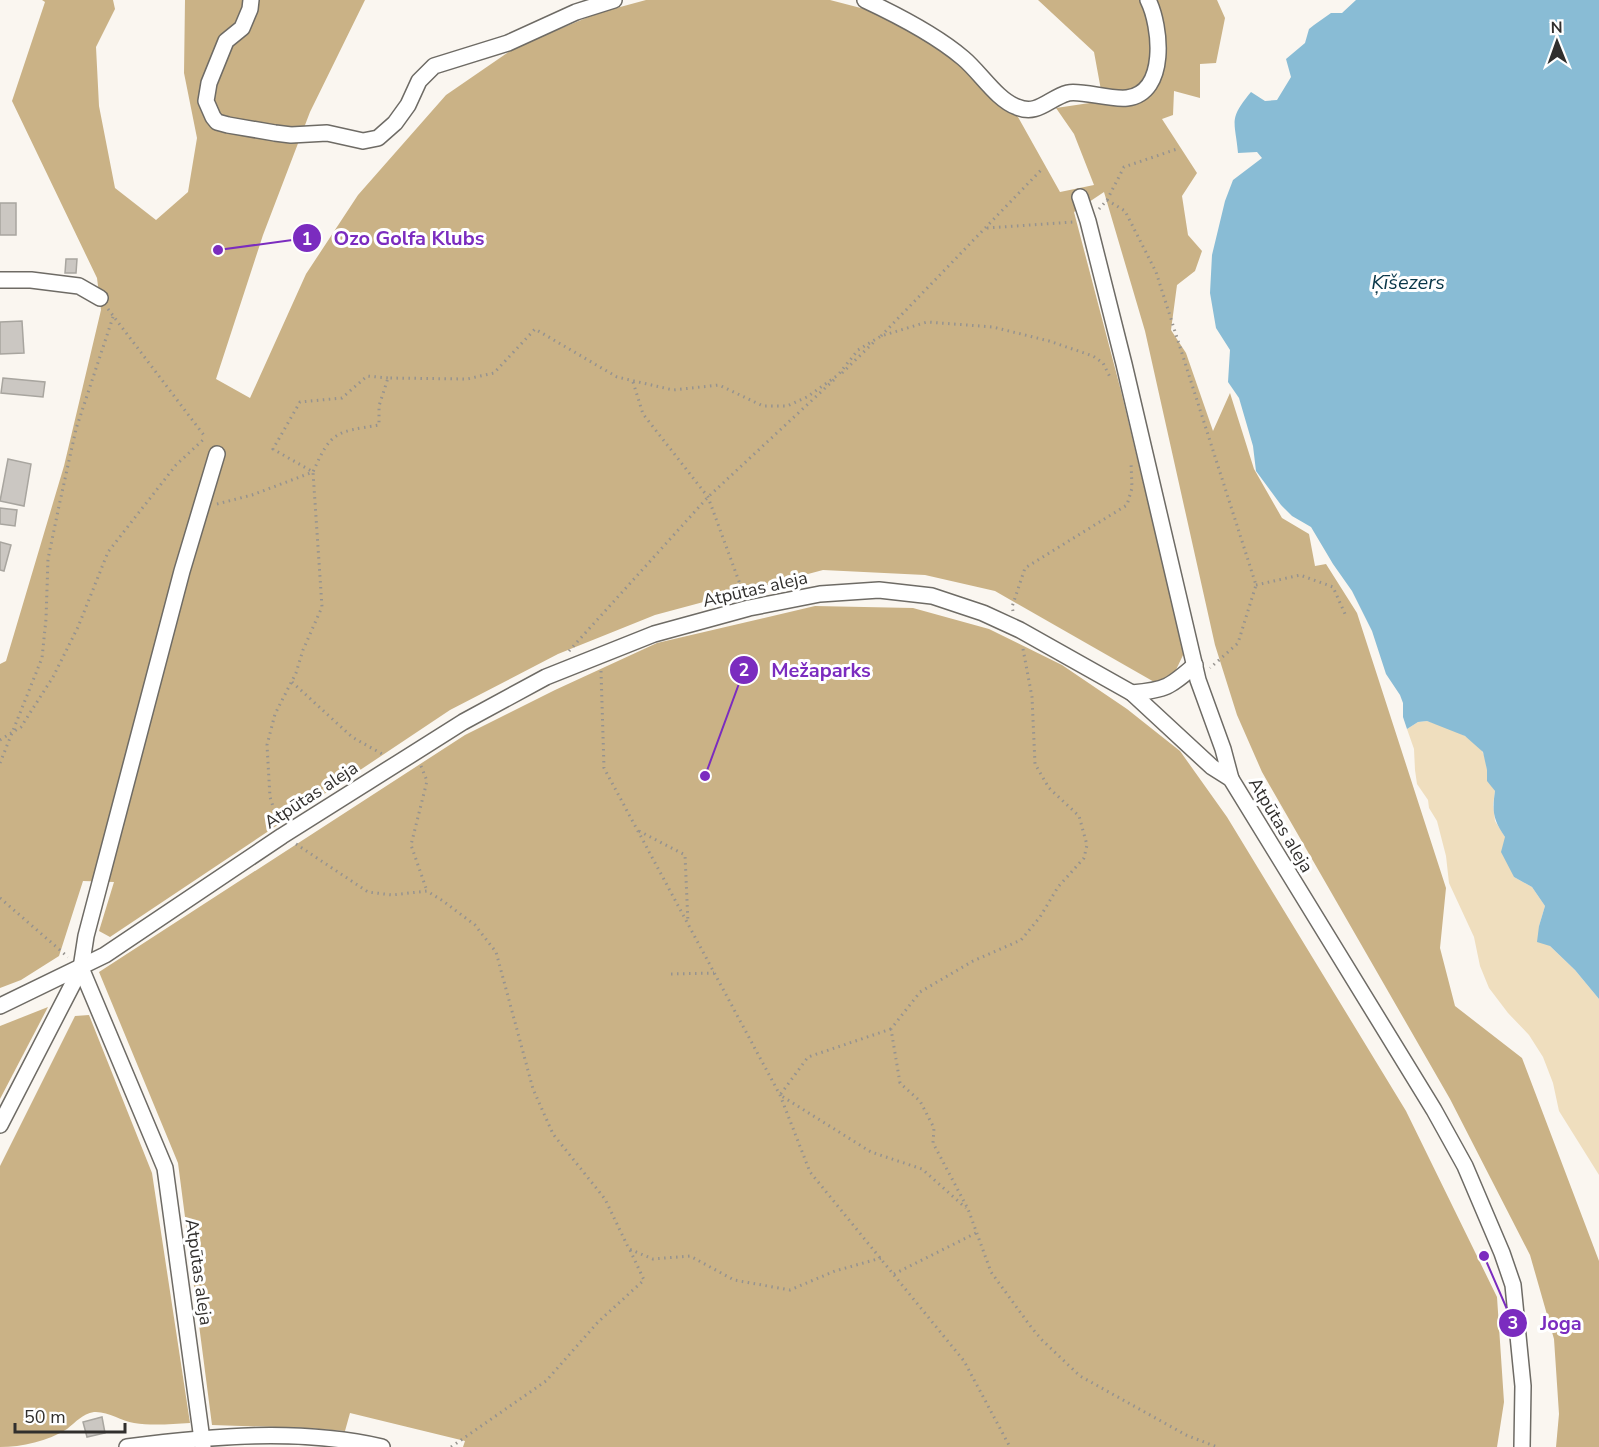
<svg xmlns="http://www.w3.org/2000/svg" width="1599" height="1447" viewBox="0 0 1599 1447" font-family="'Nunito Sans',sans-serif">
<rect width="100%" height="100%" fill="#faf6f0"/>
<path fill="#efdebe" d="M1427 721C1444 726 1478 737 1484 755 1489 770 1485 778 1495 791L1493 805 1495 821 1505 837 1514 877 1532 887 1545 906 1539 926 1550 946 1575 970 1599 999V1175L1559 1111 1553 1083 1543 1057 1529 1035 1508 1013 1489 988 1480 966 1474 937 1449 883 1446 856 1437 821 1429 808 1428 800 1417 784 1415 770 1414 749 1407 729 1418 722Z"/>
<g fill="#cab286">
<polygon points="42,0 113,0 115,9 96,47 99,106 115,188 156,220 188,192 197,138 184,73 185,0 365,0 310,112 263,235 216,379 250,398 306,274 358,195 446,95 516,47 598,13 646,0 830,0 880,13 958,61 1018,117 1060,192 1094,185 1074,134 1056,108 1103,101 1094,52 1038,0 1217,0 1225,18 1216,63 1200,64 1200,98 1174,91 1173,115 1162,119 1197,173 1182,196 1188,235 1202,251 1195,271 1177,285 1171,330 1186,353 1213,431 1230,393 1254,469 1282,518 1309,534 1315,566 1326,564 1357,613 1446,888 1440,948 1455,1006 1522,1058 1599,1261 1599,1447 1556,1447 1559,1414 1554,1339 1530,1255 1450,1099 1262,772 1237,715 1215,645 1145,331 1104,192 1074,212 1121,391 1184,653 1175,672 1156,683 995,591 925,575 823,570 655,615 558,654 450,710 110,937 99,931 114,882 83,881 59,956 21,980 0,988 0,664 6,661 64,466 101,310 97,278 12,101 45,2"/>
<polygon points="815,606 913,608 989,629 1062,665 1127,709 1180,751 1227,817 1406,1111 1497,1297 1504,1402 1497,1447 463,1447 465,1441 350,1413 345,1431 306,1428 212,1425 178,1163 99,972 465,735 555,690 657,643"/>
<polygon points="48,1007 0,1099 0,1026"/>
<path d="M89 1015 152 1173 190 1423C172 1424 152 1426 134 1423 121 1421 108 1411 94 1412 82 1414 76 1422 67 1429 48 1441 22 1447 0 1447V1166L75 1016Z"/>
</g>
<path fill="#89bcd5" d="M1356 0H1599V999L1575 970 1550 946 1537 942 1539 926 1545 906 1532 887 1514 877 1501 852 1505 837C1493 819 1492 812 1495 791L1487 781V770L1483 752 1465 736 1427 721 1418 722 1407 729 1403 717V703L1400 695 1386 674 1372 631 1352 591 1333 564 1311 527 1292 516 1281 505 1256 471 1253 446 1239 398 1228 382 1230 350 1216 328 1210 293 1212 255 1225 201 1233 180 1262 158 1257 152 1238 153C1235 120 1228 120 1251 92L1265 101 1277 100 1291 77 1286 59 1305 43 1309 29 1314 25 1331 13H1342Z"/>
<g fill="#cbc7c2" stroke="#a8a59f" stroke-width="1.5">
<rect x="0" y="203" width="16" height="32"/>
<polygon points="66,259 77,259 76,273 65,273"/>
<polygon points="22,321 24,353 0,354 0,322"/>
<polygon points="3,378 45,382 43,397 1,393"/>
<polygon points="8,459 31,464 24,506 0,501"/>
<polygon points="0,508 17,510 15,526 0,524"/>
<polygon points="0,542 11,545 4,571 0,570"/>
<polygon points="102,1417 105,1433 87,1437 83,1422"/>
</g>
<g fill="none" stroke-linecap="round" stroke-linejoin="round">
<defs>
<g id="minor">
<polyline points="251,0 250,9 242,28 226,41 209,83 206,101 213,117 217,122 228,125 275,133 291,135 327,133 363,141 378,138 395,123 408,105 419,81 434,66 508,43 576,12 614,0"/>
<path d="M865 0C897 15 936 35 963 58 980 72 997 100 1017 107 1038 116 1049 98 1068 93 1081 90 1110 100 1127 98 1168 93 1161 26 1148 0"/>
<polyline points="1080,197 1088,221 1124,364 1198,680 1223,749 1231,779"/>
<polyline points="0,280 31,280 79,286 100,298"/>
<path d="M1132 693C1166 690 1170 687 1195 665"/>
<polyline points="81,968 165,1168 203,1447"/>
<polyline points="0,1006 105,955 282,836 398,763 463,722 546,677 654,634 749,608 820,594 879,590 932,596 983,613 1020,630 1132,693 1212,767 1231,779 1434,1110 1465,1166 1502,1253 1513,1285 1523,1386 1522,1447"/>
<polyline points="0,1125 81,968 86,936 182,571 217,454"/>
<path d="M127 1447C211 1436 299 1428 382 1447"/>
</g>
</defs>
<use href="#minor" stroke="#6e6b65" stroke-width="18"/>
<g stroke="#96938f" stroke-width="3" stroke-dasharray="1.5 4.5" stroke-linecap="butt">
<polyline points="1107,200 1125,211 1156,272 1256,585 1238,643 1210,668"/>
<polyline points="1099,209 1107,200 1124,167 1177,149"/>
<polyline points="987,228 1073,222"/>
<polyline points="108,309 206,438"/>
<polyline points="881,336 1043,168"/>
<polyline points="842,373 874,342"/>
<polyline points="633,382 643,414 708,497 744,595"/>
<path d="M217 504 252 495 313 472C331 431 336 432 379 425V406L388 378 467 379 494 373 535 329 617 377 673 390 719 385 763 406H787L807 397 838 375 858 350 881 336 927 322 993 327 1049 341 1093 356 1103 363 1111 379"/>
<polyline points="1256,585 1300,575 1333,587 1345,614"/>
<polyline points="1013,611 1012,607 1025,568 1127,505 1132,488 1131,461"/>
<polyline points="1023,649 1032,697 1035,764 1049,788 1079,816 1087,845 1084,858 1058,887 1040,917 1021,940 973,961 920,992 891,1029 900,1083 920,1101 934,1128 933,1143 968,1209 991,1272 1031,1327 1042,1340 1080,1376 1186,1435 1217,1447"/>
<polyline points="569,651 708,497 837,377"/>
<polyline points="601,671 604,768 780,1095 810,1172 964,1361 1010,1447"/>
<polyline points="292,682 352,737 384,755"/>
<polyline points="0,740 21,727 53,677 78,627 108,552 176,465 205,438"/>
<polyline points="0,763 42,658 46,619 48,559 59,506 76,429 113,317"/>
<polyline points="421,766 427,781 411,845 427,891"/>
<polyline points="278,822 270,797 267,745 275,714 296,673 303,650 322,607 313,472 273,449 300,402 342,398 367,376 388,378"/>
<polyline points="639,831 685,855 688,923"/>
<polyline points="296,844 368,892 392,895 427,891 443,901 475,925 496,952 533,1089 553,1134 605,1199 629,1249 653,1259 690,1256 734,1280 790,1290 835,1271 881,1258"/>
<polyline points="0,898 68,957"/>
<polyline points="671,974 714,973"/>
<polyline points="891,1029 808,1057 780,1095 871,1152 922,1169 966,1208"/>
<polyline points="894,1274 976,1233"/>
<polyline points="451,1447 546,1381 598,1322 644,1280 630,1250"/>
</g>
<use href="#minor" stroke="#fff" stroke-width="15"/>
</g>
<g text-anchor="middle" stroke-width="6" stroke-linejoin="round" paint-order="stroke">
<g font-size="18" fill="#312f2d" stroke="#fff">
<text transform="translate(755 589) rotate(-13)" y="6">Atpūtas aleja</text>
<text transform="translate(311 795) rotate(-33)" y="6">Atpūtas aleja</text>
<text transform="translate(1281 825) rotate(59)" y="6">Atpūtas aleja</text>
<text transform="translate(199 1272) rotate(82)" y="6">Atpūtas aleja</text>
</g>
<g font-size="20" font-style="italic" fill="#093749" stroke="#fff">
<text x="1408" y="289">Ķīšezers</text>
</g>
</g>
<path fill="none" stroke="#7b2cbf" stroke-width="2" d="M218 250L307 238M705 776L744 670M1484 1256L1513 1323"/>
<g fill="#7b2cbf" stroke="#fff" stroke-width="2">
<circle cx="218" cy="250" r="6"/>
<circle cx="705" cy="776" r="6"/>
<circle cx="1484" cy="1256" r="6"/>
<circle cx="307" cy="238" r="15"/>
<circle cx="744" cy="670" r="15"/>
<circle cx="1513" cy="1323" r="15"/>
</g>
<g font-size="18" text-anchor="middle" font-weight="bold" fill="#fff">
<text x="307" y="245">1</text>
<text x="744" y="676">2</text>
<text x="1513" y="1329">3</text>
</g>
<g font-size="20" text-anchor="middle" font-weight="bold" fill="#7b2cbf" stroke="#fff" stroke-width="6" stroke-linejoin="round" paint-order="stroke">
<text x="409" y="245">Ozo Golfa Klubs</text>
<text x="821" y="677">Mežaparks</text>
<text x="1561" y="1330">Joga</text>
</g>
<g transform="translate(1557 42) rotate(359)" stroke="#ffffff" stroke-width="4.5" paint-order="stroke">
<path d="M0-4.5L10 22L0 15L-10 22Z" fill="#312f2d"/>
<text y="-9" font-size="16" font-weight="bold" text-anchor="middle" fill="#312f2d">N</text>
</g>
<path d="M15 1423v9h110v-9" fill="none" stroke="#312f2d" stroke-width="3"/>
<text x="24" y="1423" font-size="18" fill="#312f2d" stroke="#ffffff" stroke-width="4.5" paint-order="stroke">50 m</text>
</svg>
